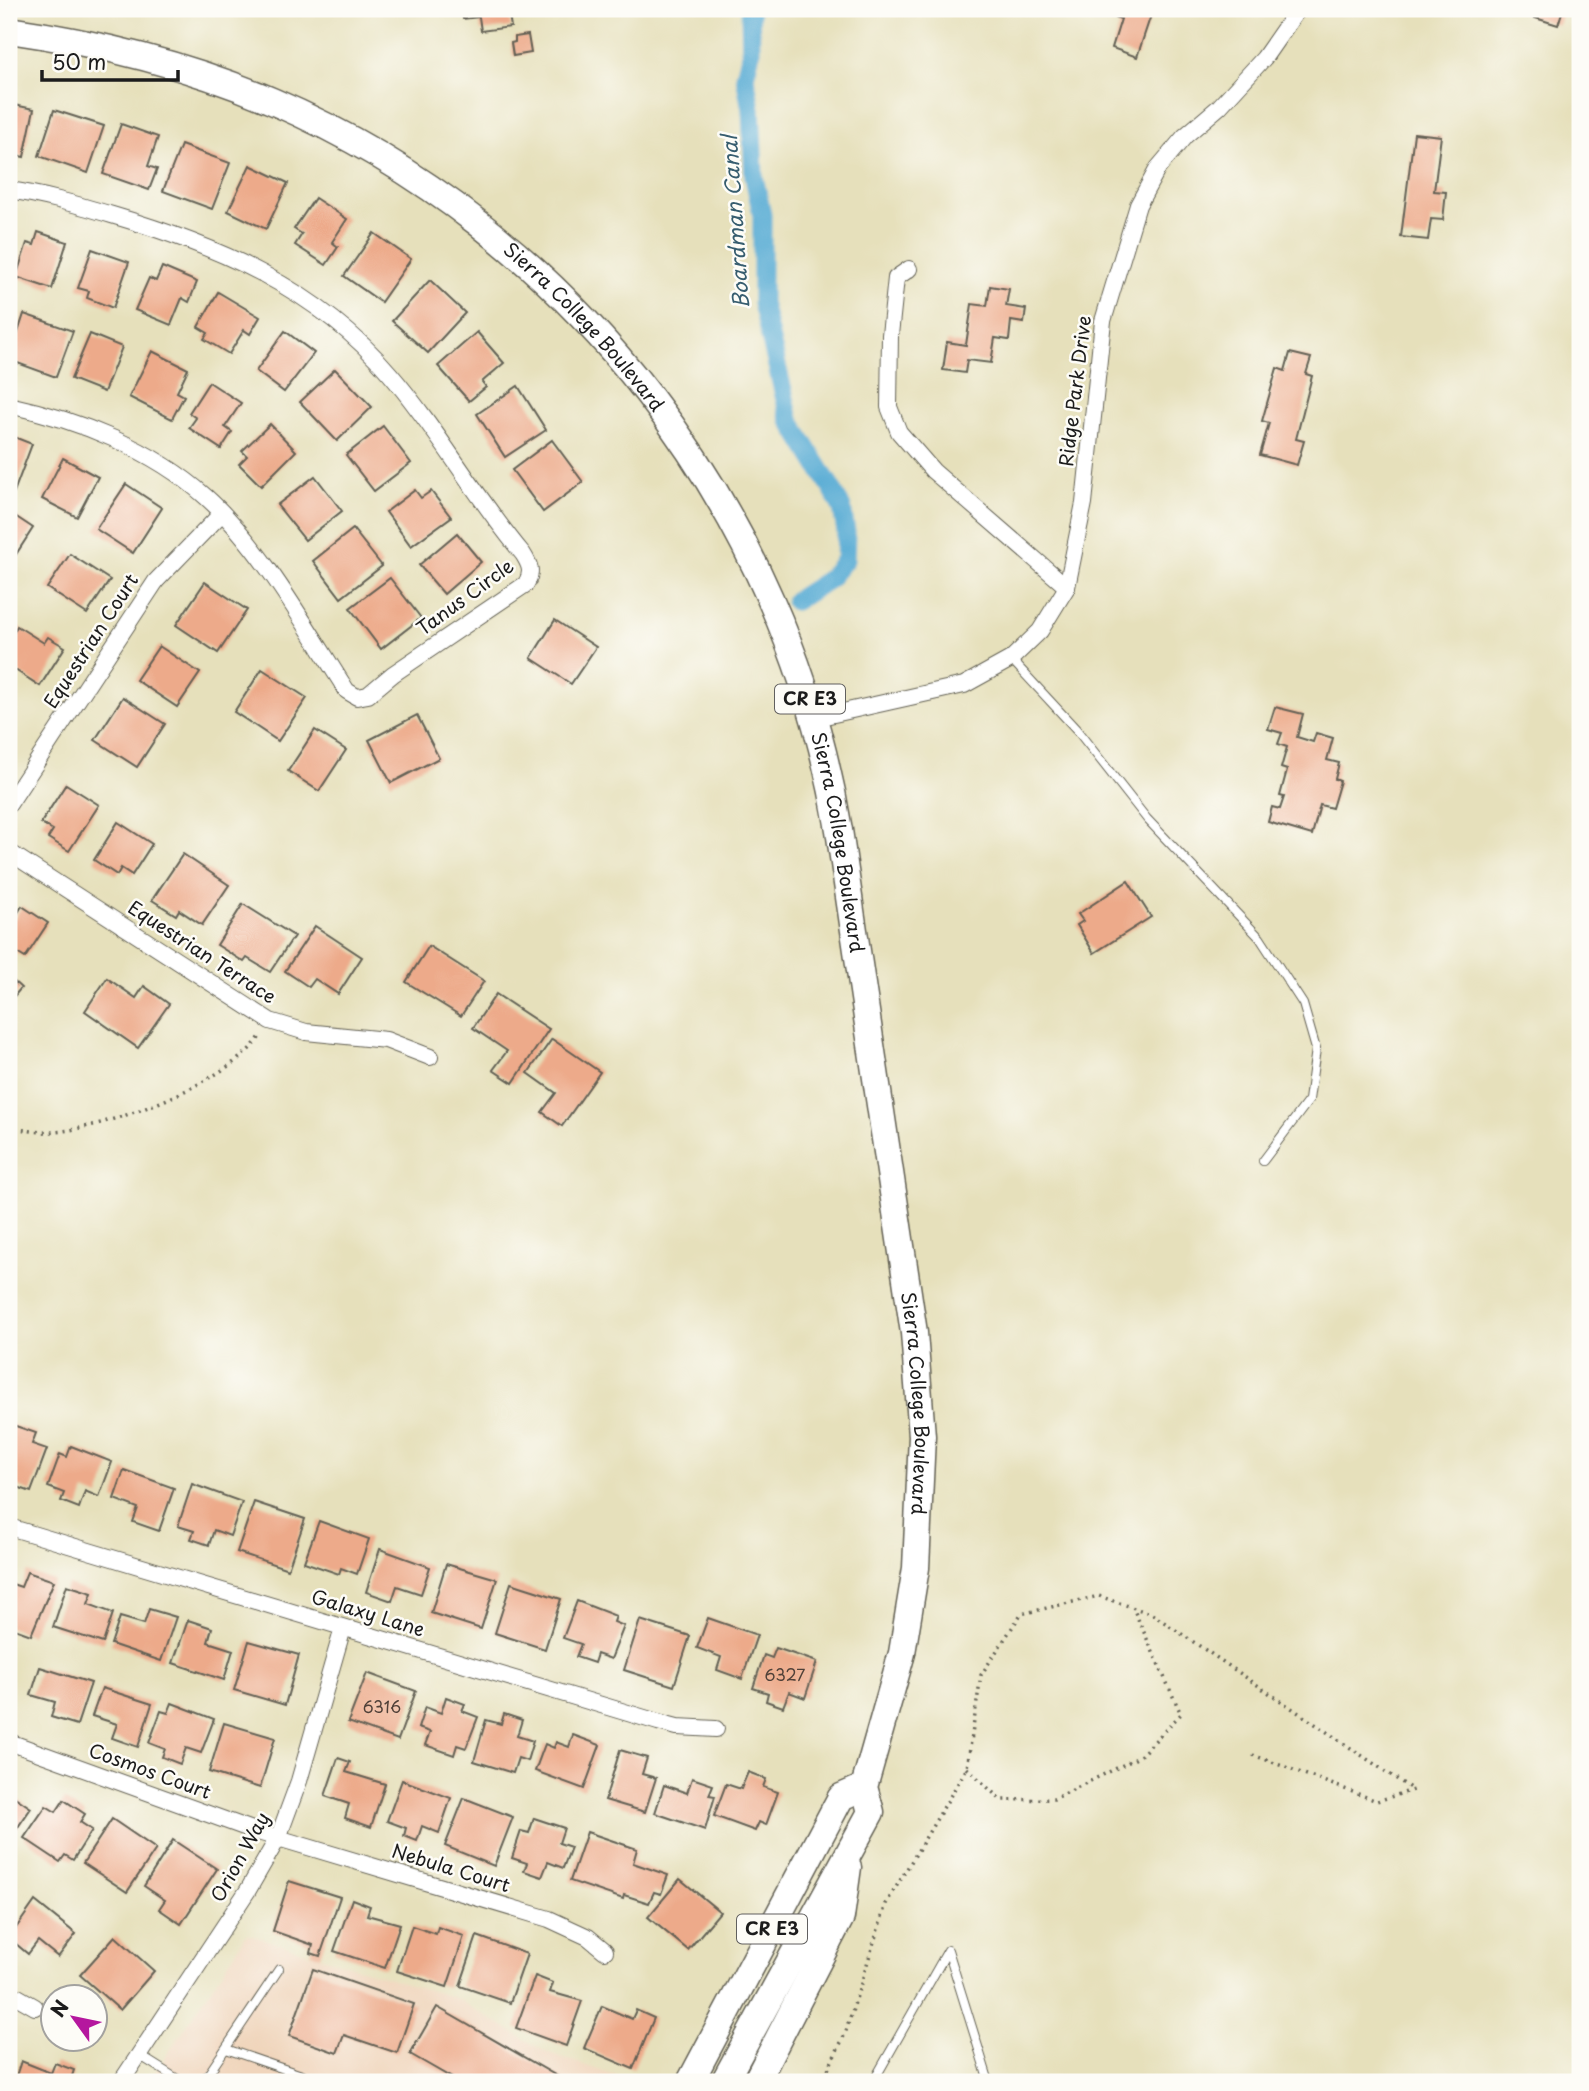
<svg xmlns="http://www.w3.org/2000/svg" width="1589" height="2091" viewBox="0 0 1589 2091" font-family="'Playpen Sans',sans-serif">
<rect width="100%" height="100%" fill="#fdfcf7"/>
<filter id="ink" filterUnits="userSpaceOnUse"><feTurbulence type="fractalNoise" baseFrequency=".0143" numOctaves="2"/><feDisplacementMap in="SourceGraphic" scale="14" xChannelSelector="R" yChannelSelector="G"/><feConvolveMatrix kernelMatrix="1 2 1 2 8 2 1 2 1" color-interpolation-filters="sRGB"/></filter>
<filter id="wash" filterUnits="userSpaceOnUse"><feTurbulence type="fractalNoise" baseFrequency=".00686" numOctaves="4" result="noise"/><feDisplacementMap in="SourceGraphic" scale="28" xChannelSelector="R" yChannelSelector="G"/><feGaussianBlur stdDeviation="1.57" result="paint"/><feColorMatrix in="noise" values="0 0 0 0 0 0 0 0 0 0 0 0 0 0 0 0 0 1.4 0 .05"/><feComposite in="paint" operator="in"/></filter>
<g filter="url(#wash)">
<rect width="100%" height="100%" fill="#e6e0bb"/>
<polygon fill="#f0d5bc" points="247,1934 455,1998 546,2052 633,2082 149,2082"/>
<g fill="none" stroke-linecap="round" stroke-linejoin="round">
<polyline stroke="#59acd4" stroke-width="19" points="750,9 751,52 745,76 751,109 754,177 762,215 762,303 790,420 831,487 842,508 846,532 845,560 829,579 795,601"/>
</g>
<g id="blocks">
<g fill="#edaa8a">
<polygon points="462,9 508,9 511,27 481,31 479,17 463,19"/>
<polygon points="1103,9 1153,9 1137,57 1112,48 1121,19 1102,13"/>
<polygon points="1531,9 1563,9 1558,25 1529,16"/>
<polygon points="528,35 531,53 513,56 511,43 515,42 515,37"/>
<polygon points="9,104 34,109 24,157 9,154"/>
<polygon points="54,110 104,126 88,173 39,156"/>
<polygon points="121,124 158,137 148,166 157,169 149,190 103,174"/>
<polygon points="1414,133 1441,136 1434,191 1446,192 1443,220 1431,219 1428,240 1401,237"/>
<polygon points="181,145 230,163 212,209 163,191"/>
<polygon points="250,165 288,183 266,229 228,211"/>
<polygon points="315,198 347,219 332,242 338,247 326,265 295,245 302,234 294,229"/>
<polygon points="38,232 67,242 52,289 16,277 27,243 34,245"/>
<polygon points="374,233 411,259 381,302 344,276"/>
<polygon points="92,249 129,262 113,308 87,298 89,291 78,288"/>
<polygon points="162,267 197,282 189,302 182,298 171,325 135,310 149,278 156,281"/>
<polygon points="430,280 465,313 428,353 392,321"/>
<polygon points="990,286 1009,289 1006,306 1026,309 1024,323 1011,321 1009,340 995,338 991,363 967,360 965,373 943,370 947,342 966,345 972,304 987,306"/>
<polygon points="218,292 260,317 250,334 244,330 229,354 204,339 208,333 198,327"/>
<polygon points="24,314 73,331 56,377 9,360"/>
<polygon points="285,331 314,353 284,392 256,371"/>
<polygon points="477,332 504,363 482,382 486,387 469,401 438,366"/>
<polygon points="90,334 122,347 104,392 71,379"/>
<polygon points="152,351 188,369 177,392 184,396 172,419 129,397"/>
<polygon points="1290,353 1311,358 1306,374 1312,376 1296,439 1304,441 1297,465 1260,455 1269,423 1262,421 1277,368 1285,371"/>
<polygon points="335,369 372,407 337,441 300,402"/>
<polygon points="209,382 241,403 225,427 232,432 221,449 189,428 196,418 189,413"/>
<polygon points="518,386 546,430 505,457 477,414"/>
<polygon points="270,424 296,451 261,486 239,464 247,456 242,451"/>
<polygon points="383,426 411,463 374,491 346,455"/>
<polygon points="9,435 32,444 14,492 9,490"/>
<polygon points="552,440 583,482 543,512 512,470"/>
<polygon points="63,458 98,477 77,517 42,499"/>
<polygon points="315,476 342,511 305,540 277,505"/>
<polygon points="126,484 162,508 133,553 96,529"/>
<polygon points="415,490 421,498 431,491 451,517 411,546 386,512"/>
<polygon points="9,512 33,528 13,559 9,556"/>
<polygon points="353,529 382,566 341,598 313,561"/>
<polygon points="457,533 481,562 444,594 419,565"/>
<polygon points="70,554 110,580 87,614 47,588"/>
<polygon points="390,578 421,618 381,649 350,608"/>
<polygon points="205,582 247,610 218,653 176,625"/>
<polygon points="555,620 596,647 571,684 531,658"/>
<polygon points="17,626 44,643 48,637 65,647 40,686 9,666 9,640"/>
<polygon points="159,646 200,673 177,707 136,680"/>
<polygon points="262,669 307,698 278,741 234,712"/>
<polygon points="123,697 165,724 137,767 95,740"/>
<polygon points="1275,707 1303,714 1297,737 1313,742 1316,733 1333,738 1327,760 1339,763 1335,779 1340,781 1332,808 1320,805 1312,835 1268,822 1272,807 1280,809 1284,797 1280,796 1287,770 1281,768 1287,747 1278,744 1282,733 1268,729"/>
<polygon points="417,715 439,758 391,783 369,740"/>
<polygon points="315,730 346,750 319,791 288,771"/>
<polygon points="66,784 99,805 69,851 48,838 53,830 41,823"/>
<polygon points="118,822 152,844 132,875 121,868 117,875 94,860"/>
<polygon points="183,854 229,885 202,925 179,910 176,915 152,900"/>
<polygon points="1128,881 1151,917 1094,953 1077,925 1083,921 1078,914"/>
<polygon points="243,904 294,936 270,972 247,958 244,962 217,945"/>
<polygon points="22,906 48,923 25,958 9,948 9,916 14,919"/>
<polygon points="315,926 362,957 338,994 315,979 309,987 285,971"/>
<polygon points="429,946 484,981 461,1016 406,982"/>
<polygon points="9,977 21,988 9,1002"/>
<polygon points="107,978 136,998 144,986 169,1004 138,1048 85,1011"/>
<polygon points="496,994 549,1029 513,1083 493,1070 507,1051 473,1028"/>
<polygon points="552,1039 600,1072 562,1126 542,1112 556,1093 528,1073"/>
<polygon points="10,1424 36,1433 32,1444 47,1449 31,1492 9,1484"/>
<polygon points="71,1446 112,1462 99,1497 85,1491 79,1508 61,1501 64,1493 48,1487 60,1454 67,1457"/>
<polygon points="124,1470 174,1488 159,1531 133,1522 138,1508 114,1499"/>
<polygon points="192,1484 242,1502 230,1536 214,1530 209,1545 191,1539 194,1531 178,1526"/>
<polygon points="254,1502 305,1519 288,1569 237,1552"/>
<polygon points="319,1521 369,1539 357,1574 341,1568 339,1574 304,1562"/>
<polygon points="380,1549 430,1567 421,1594 397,1586 392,1601 366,1592"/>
<polygon points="446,1564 497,1579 481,1629 431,1613"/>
<polygon points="27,1572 54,1581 31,1635 9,1627 9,1583 21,1587"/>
<polygon points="511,1583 561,1599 545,1649 495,1633"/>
<polygon points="67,1585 92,1593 88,1604 113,1613 103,1643 53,1627"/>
<polygon points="577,1601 616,1616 614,1622 624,1626 611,1659 597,1654 594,1663 576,1657 581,1644 563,1638"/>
<polygon points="149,1609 176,1617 161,1661 111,1644 120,1617 144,1624"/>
<polygon points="708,1618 757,1635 742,1679 717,1670 721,1657 697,1648"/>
<polygon points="188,1620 212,1628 208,1642 233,1650 224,1680 173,1663"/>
<polygon points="640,1620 690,1636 674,1686 624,1670"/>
<polygon points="249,1641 299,1655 285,1705 234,1690"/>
<polygon points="776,1648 817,1662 805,1698 789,1692 783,1707 766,1701 768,1693 753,1688 764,1655 772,1658"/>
<polygon points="40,1667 91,1683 77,1725 51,1717 55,1702 31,1695"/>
<polygon points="367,1673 416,1691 398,1740 348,1722"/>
<polygon points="102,1688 152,1704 138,1747 112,1738 117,1724 92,1716"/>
<polygon points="446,1697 465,1704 462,1711 478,1717 466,1748 457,1745 454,1755 425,1745 430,1732 418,1728 425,1707 441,1713"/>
<polygon points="172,1703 214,1719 201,1753 186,1748 180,1764 162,1757 165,1749 149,1743 161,1711 168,1713"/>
<polygon points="504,1714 522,1720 517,1736 533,1741 527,1761 518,1758 513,1773 474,1761 486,1720 501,1724"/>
<polygon points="224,1723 275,1738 260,1788 209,1772"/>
<polygon points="573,1735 600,1745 584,1789 535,1771 545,1744 554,1748 556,1742 569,1747"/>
<polygon points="620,1750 647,1758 642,1774 656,1778 645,1812 605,1800"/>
<polygon points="338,1758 350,1762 346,1772 385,1784 371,1827 345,1818 349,1804 325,1796"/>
<polygon points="748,1772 766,1779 763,1787 778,1792 766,1825 759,1822 755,1831 714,1816 726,1784 741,1789"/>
<polygon points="692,1778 713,1785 709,1795 715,1796 705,1830 655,1813 664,1785 687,1793"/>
<polygon points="402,1780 451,1798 439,1833 422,1826 417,1841 404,1836 406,1828 387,1821"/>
<polygon points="9,1793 31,1808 9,1840"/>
<polygon points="464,1798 513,1817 494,1866 445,1846"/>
<polygon points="64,1800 85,1814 80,1822 92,1830 73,1860 65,1855 60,1862 24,1838 46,1806 56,1812"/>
<polygon points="534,1818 564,1828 559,1843 571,1847 563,1868 548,1862 542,1877 524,1871 527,1863 512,1858 521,1831 529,1833"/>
<polygon points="112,1819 156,1849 127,1892 83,1863"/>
<polygon points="587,1832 637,1849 633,1863 668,1875 661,1894 654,1892 649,1903 624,1895 623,1899 570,1881"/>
<polygon points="173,1840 217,1869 181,1924 159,1909 165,1900 144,1886"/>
<polygon points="680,1879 720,1912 688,1950 648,1917"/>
<polygon points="289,1881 340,1897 320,1956 311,1953 313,1945 273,1931"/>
<polygon points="352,1899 370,1906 367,1915 400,1924 385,1968 334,1951"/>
<polygon points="35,1901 76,1934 58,1957 38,1941 28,1954 9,1938"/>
<polygon points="412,1926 436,1934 438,1927 464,1936 447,1987 397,1971"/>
<polygon points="115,1936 154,1971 120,2010 80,1975"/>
<polygon points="477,1936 527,1954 510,2003 460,1986"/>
<polygon points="313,1969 414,2004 397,2053 344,2035 337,2053 289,2036"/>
<polygon points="535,1976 553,1983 550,1992 582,2001 566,2046 516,2028"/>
<polygon points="602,2006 632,2019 636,2010 654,2018 633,2069 584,2048"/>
<polygon points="437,2007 567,2082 459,2082 410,2054"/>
<polygon points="21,2061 51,2073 55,2063 74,2070 70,2082 14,2082"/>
</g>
</g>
</g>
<g filter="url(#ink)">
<use href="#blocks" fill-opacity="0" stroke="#636154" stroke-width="2"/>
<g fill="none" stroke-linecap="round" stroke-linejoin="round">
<defs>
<g id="service">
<polyline points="1011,659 1076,729 1147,819 1260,938 1303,1004 1316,1049 1309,1100 1263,1161"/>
<polyline points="1579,1694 1580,1695"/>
<polyline points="226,2049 322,2082"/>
<polyline points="139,2055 182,2082"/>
<polyline points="203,2082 279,1969"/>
<polyline points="873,2082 948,1950 989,2082"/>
</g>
<g id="minor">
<path d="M9 190C44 195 78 205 112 215 217 246 317 288 390 374 439 431 475 497 523 554 530 565 533 572 526 584L393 674 368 695 357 697 347 691C307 629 261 546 206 497 153 449 78 420 9 405"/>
<polyline points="909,269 896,278 890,335 889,407 899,432 933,471 1067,587"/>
<polyline points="816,718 964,685 1011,659 1040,631 1067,587 1084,503 1103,321 1138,205 1158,168 1185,136 1219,107 1264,58 1298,9"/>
<polyline points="9,804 156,581 222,513"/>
<polyline points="9,852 270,1021 306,1032 386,1040 430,1057"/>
<polyline points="9,1527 658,1722 677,1727 716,1729"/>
<polyline points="9,1742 258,1832 549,1919 588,1937 605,1951"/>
<polyline points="9,1992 35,2007"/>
<polyline points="121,2082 248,1890 278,1838 299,1781 343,1628"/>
</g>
<g id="primary">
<path id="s1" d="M9 30C99 43 188 65 272 101 571 229 787 511 839 830L914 1333 922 1436 916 1568 902 1653 864 1787 871 1812 724 2082"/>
<polyline points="690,2082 841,1797 864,1787"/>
<polyline points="756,2082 841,1917 848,1867"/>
</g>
</defs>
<use href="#service" stroke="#636154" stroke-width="10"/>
<use href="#minor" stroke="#636154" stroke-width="18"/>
<use href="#primary" stroke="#636154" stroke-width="29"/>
<g stroke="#636154" stroke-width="3.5" stroke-dasharray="2 5" stroke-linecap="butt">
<path d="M9 1128C23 1129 38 1133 52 1132 104 1130 234 1080 261 1035"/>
<polyline points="967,1768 1001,1800 1054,1799 1139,1757 1181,1714 1133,1608"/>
<polyline points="822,2082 845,2034 886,1904 967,1768 981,1675 1021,1614 1099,1596 1152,1614 1413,1790 1377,1801 1253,1755"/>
</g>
<use href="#service" stroke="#fff" stroke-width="8"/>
<use href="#minor" stroke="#fff" stroke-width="16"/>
<use href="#primary" stroke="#fff" stroke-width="26"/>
</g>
</g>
<g text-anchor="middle" stroke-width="5" stroke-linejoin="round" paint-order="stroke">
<g font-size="16" fill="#504038">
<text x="785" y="1681">6327</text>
<text x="382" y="1713">6316</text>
</g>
<g fill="#fdfcf7" stroke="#605f5e" stroke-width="2">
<rect x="775" y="684.5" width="70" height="29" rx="5"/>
<rect x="737" y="1914.5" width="70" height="29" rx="5"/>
</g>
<g font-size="18" font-weight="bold" fill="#1c1c1c">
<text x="810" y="705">CR E3</text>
<text x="772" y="1935">CR E3</text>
</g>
<g font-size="19" fill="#1c1c1c" stroke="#fdfcf7">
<text dy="7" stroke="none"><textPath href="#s1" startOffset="662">Sierra College Boulevard</textPath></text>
<text transform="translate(1075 391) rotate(-83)" y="7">Ridge Park Drive</text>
<text transform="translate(465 597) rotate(-36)" y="7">Tanus Circle</text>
<text transform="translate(91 641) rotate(-57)" y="7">Equestrian Court</text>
<text dy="7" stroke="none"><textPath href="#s1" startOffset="1248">Sierra College Boulevard</textPath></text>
<text transform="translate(202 952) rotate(33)" y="7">Equestrian Terrace</text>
<text dy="7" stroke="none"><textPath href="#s1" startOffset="1815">Sierra College Boulevard</textPath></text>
<text transform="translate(368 1613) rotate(17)" y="7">Galaxy Lane</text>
<text transform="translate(150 1771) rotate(20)" y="7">Cosmos Court</text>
<text transform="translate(240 1857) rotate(-61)" y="7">Orion Way</text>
<text transform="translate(451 1868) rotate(17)" y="7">Nebula Court</text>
</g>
<g font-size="21" font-style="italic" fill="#375d6f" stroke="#fdfcf7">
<text transform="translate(736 222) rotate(-94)" y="7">Boardman Canal</text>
</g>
</g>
<rect width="1589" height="2091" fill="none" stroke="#fdfcf7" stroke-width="35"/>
<g transform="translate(74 2018) rotate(303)"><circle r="33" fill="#fdfcf7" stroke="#a3a29f" stroke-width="2"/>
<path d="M0-5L12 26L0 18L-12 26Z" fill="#b5179e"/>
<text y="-10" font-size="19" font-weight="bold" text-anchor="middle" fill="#1c1c1c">N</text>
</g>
<path d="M42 70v10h136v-10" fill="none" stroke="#1c1c1c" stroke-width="3.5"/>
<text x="52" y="70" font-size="21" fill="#1c1c1c" stroke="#fdfcf7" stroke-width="5" paint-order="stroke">50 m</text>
</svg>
